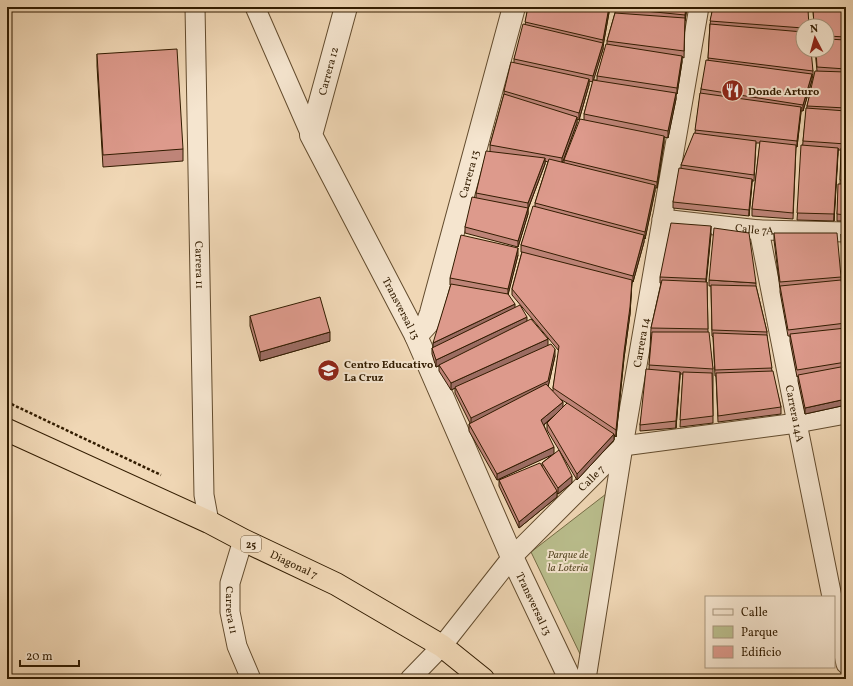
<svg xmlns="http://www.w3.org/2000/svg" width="853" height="686" viewBox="0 0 853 686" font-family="Vollkorn,serif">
<rect width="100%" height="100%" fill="#f0d7b5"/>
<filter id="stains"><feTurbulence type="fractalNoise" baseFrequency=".005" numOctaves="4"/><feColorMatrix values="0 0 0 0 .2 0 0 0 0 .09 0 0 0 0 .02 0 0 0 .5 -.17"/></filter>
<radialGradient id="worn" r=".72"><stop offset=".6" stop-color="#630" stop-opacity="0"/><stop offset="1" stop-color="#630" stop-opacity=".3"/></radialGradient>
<polygon fill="#babe8d" stroke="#766d46" points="606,494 608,501 580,654 531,552"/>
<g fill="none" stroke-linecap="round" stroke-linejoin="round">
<defs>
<g id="minor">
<path id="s1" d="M195 7 204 495 209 522"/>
<polyline points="255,7 311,135"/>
<path id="s2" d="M662 219 759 230 846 232"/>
<path id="s3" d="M759 230 797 423 832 597"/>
<path id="s4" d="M243 540 230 583V612L237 646 251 679"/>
<polyline points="834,606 846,664"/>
<path id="s5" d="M410 679 442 646 512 557 623 446 797 423 846 414"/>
<path id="s6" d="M586 679 623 446 699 7"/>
</g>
<g id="tertiary">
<path id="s7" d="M346 7 311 135 416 336 512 557 570 679"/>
<path id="s8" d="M416 336 427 324 431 313 514 7"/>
</g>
<g id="trunk">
<path id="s9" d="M7 430 209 522 243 540 336 584 442 646 483 679"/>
</g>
</defs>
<use href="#minor" stroke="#624b2d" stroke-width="21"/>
<use href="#tertiary" stroke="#624b2d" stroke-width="24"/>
<use href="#trunk" stroke="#321c00" stroke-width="24"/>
<polyline stroke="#321c00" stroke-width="2.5" stroke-dasharray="3 2" stroke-linecap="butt" points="7,402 161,475"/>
<use href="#minor" stroke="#f5e5cf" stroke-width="19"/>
<use href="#tertiary" stroke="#f5e5cf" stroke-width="22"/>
<use href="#trunk" stroke="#f0d7b5" stroke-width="22"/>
</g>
<g fill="#be8478" stroke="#321c00" fill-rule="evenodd">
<path d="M528 7H610L603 46V49L593 80H597V76L607 45V41L615 13V7H687L685 21 684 58 682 57V62L677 94H676V99L668 138 664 137V143L657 188H655V191L645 239 644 238V242L633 282H632L630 314 624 358 616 437 614 435V440L577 480 547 430V423L556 414 544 425 554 454 572 483 558 494 557 493V497L519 528 499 486V480L542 467V463L553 454 497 480 469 431V424L470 423 455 393V388L451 390 439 371V366L436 367 432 354V348L433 347 451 285H450V278L518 255 508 294 515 308 548 345 555 356 548 387 553 391V388L559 351 512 295V289L522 252H521V245L535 207V203L548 162 545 161V164L528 209V214L518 247 465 233V227L476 198V193L490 151V145L504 94V91L514 62V59L525 25ZM589 81 593 82 584 114V120L564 160V163L562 162 577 123V119L579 120 589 85ZM560 399 567 403 563 408Z"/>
<polygon points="713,7 808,7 808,12 803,26 803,50 813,71 813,77 812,77 812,80 803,111 801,111 797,147 796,147 793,219 752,216 752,209 760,143 756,143 754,181 752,181 749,216 673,208 673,202 681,168 681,165 695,133 701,89 708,60 710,24"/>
<polygon points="815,7 846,7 846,221 837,221 837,214 840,184 841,150 838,150 834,221 797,220 803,141 807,106 817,71 815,50 827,50 827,26 814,26 813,9 815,9"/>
<polygon points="97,54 183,149 183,161 103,167 97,66"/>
<polygon points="711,233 706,282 707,282 708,332 713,369 713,423 680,427 683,374 680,374 676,428 640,431 640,425 649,369 651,328 661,283 660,283 660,277"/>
<polygon points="774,233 841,277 841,282 846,305 846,405 805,414 798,381 798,376 797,377 790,341 790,336 788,336 780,292 780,289 774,240"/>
<polygon points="841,234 846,235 846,288 841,241"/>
<polygon points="709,280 756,283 756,286 767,332 767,337 772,371 781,407 781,414 718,422 716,376 715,376 713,337 712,336 711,286 709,286"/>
<polygon points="250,316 330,341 260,361 250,326"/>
</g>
<g fill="#9b6c62" stroke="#321c00">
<polygon points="609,7 610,7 603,46 603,40"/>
<polygon points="686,7 687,7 685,21 685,15"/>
<polygon points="603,43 603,49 593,82 593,76"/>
<polygon points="682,56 682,62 677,94 677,88"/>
<polygon points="812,74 812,80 803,111 803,105"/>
<polygon points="589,79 589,85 579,120 579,113"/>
<polygon points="676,93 676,99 668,138 668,131"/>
<polygon points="801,107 801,113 797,147 797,141"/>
<polygon points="577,117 577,123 562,164 562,158"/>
<polygon points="664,136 664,143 657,188 657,182"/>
<polygon points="838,148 838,155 834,221 834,214"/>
<polygon points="545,158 545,164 528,209 528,203"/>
<polygon points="752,179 752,185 749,216 749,210"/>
<polygon points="655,185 655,191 645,239 645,232"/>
<polygon points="528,208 528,214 518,247 518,241"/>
<polygon points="711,226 711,233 706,286 706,279"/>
<polygon points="644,235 644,242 633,282 633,276"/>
<polygon points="518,248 518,255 508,295 508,289"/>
<polygon points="632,280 630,314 624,358 616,437 616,430 624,352"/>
<polygon points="515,304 515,311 433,349 433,343"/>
<polygon points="527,317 527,323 436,367 436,360"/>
<polygon points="330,332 330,341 260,361 260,352"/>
<polygon points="548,339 548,346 451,390 451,383"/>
<polygon points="555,349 555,356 548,387 471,424 471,418"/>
<polygon points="680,372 680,378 676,428 676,421"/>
<polygon points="846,399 846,405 805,414 805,408"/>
<polygon points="563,402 563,408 541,427 541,420"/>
<polygon points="614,434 614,440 577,480 577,474"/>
<polygon points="554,447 554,454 497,480 497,474"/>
<polygon points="572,476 572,483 558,494 558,488"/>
<polygon points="557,491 557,497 519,528 519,522"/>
</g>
<g fill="#dd9a8c" stroke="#321c00">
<polygon points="528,7 609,7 603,40 525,22"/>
<polygon points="615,7 686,7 685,15 615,8"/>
<polygon points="713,7 791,7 808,10 809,26 803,26 803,28 710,21"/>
<polygon points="846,7 846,37 827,36 827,26 814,26 813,9"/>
<polygon points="615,13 685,18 684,51 607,41"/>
<polygon points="523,24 603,43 593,76 514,59"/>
<polygon points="710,24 803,32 803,50 811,50 813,71 708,58"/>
<polygon points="827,39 846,40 846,69 817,67 816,50 827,50"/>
<polygon points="606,44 682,56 677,88 597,76"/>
<polygon points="177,49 183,149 103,155 97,54"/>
<polygon points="706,60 812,74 803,105 701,89"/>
<polygon points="511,62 589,79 579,113 504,91"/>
<polygon points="815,71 846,72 846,108 807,106"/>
<polygon points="593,80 676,93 668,131 584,114"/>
<polygon points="700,93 801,107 797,141 695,130"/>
<polygon points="504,94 577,117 562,158 490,145"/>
<polygon points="806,108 846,111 846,144 803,141"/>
<polygon points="580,119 664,136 657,182 564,160"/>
<polygon points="694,133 756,141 754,175 681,165"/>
<polygon points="760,141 796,145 793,213 752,209"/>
<polygon points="801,145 838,148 834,214 797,213"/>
<polygon points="841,148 846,149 846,180 840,180"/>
<polygon points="486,151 545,158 528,203 476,193"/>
<polygon points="549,159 655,185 645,232 535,203"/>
<polygon points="679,168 752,179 749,210 673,202"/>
<polygon points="838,184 846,184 846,215 837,214"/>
<polygon points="472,197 528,208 518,241 465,227"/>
<polygon points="533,206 644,235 633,276 521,245"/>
<polygon points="671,223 711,226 706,279 660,277"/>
<polygon points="714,228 749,233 756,283 709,280"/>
<polygon points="774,233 837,233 841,277 780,282"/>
<polygon points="841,234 846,235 846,276 845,276"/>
<polygon points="461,235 518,248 508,289 450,278"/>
<polygon points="522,252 632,280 630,307 624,352 616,430 553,388 559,346 512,289"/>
<polygon points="662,280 707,282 708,329 651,328"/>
<polygon points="841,280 846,305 846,323 788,330 780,286"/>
<polygon points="451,284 508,294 515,304 433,343"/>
<polygon points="711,285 756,286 767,332 712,330"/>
<polygon points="320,297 330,332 260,352 250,316"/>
<polygon points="520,305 527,317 436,360 432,348"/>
<polygon points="531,319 548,339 451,383 439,365"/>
<polygon points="846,328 846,362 797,370 790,334"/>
<polygon points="652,332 709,332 713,369 649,365"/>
<polygon points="713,333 767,335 772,368 715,370"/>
<polygon points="551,344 555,349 548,381 471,418 455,387"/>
<polygon points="846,366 846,399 805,408 798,375"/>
<polygon points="646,369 680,372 676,421 640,425"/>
<polygon points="773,371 781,407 718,416 716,373"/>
<polygon points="683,372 712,373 713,416 680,420"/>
<polygon points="546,384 563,402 541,420 554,447 497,474 469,424"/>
<polygon points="567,403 614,434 577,474 547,423"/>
<polygon points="559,450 572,476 558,488 542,463"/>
<polygon points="540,463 557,491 519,522 499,480"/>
</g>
<defs>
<symbol id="restaurant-disc" viewBox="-11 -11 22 22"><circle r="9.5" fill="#8f2418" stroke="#f5e5cf"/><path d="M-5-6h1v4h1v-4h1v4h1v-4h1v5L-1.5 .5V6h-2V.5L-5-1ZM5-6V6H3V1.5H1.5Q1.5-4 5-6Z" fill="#fff"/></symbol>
<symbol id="school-disc" viewBox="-11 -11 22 22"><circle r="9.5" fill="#8f2418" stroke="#f5e5cf"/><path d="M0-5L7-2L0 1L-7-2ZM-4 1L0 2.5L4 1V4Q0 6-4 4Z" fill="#fff"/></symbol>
</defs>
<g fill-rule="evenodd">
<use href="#restaurant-disc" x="720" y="78" width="25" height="25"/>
<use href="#school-disc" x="316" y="358" width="25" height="25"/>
</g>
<g text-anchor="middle" stroke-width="4" stroke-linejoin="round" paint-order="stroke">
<rect fill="#f5e5cf" stroke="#6c583e" stroke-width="1" x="241" y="536" width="20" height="16" rx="3"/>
<g font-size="10" font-weight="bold" fill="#321c00">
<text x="251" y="548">25</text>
</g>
<g font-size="11" fill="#321c00" stroke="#f5e5cf">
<text transform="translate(328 71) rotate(-75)" y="4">Carrera 12</text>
<text dy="4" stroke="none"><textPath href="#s8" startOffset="172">Carrera 13</textPath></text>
<text dy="4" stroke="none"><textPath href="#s2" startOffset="93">Calle 7A</textPath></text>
<text dy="4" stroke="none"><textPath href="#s1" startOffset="258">Carrera 11</textPath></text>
<text dy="4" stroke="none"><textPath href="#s7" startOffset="328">Transversal 13</textPath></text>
<text dy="4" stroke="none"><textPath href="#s6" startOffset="341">Carrera 14</textPath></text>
<text dy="4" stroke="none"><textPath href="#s3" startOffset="187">Carrera 14A</textPath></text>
<text dy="4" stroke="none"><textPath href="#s5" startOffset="271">Calle 7</textPath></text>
<text dy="4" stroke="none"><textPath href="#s9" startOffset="317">Diagonal 7</textPath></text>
<text dy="4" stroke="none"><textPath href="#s7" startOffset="652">Transversal 13</textPath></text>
<text dy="4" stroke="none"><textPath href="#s4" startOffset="72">Carrera 11</textPath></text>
</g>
<g font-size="11" font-weight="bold" fill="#321c00" stroke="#f5e5cf" text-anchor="start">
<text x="748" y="95">Donde Arturo</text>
<text x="344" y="368">Centro Educativo<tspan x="344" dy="13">La Cruz</tspan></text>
</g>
<g font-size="11" font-style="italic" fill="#5b4d2a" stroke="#f5e5cf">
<text x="568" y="558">Parque de<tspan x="568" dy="13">la Loteria</tspan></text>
</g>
</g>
<rect width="853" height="686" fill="none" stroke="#f0d7b5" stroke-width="24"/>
<rect x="8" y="8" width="837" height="670" fill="none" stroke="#321c00" stroke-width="2"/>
<rect x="12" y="12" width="829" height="662" fill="none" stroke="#321c00"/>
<rect x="705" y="596" width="130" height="72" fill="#f5e5cf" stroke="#a7957c"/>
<rect x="713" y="609" width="20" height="6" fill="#f5e5cf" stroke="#a7957c"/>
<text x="741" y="616" font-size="12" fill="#321c00">Calle</text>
<rect x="713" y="626" width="20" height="12" fill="#babe8d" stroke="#a7957c"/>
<text x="741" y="636" font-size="12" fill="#321c00">Parque</text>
<rect x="713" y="646" width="20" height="12" fill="#dd9a8c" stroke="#a7957c"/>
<text x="741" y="656" font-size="12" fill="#321c00">Edificio</text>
<g transform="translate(815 38) rotate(354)"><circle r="19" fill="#f5e5cf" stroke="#a7957c"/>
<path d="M0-3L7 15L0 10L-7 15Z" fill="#8f2418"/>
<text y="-6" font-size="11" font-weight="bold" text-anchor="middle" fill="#321c00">N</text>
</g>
<path d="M20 660v6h59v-6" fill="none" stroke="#321c00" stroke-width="2"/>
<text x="26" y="660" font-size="12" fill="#321c00" stroke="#f5e5cf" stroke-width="3" paint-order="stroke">20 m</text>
<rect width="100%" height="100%" filter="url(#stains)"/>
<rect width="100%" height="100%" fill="url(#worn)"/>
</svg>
